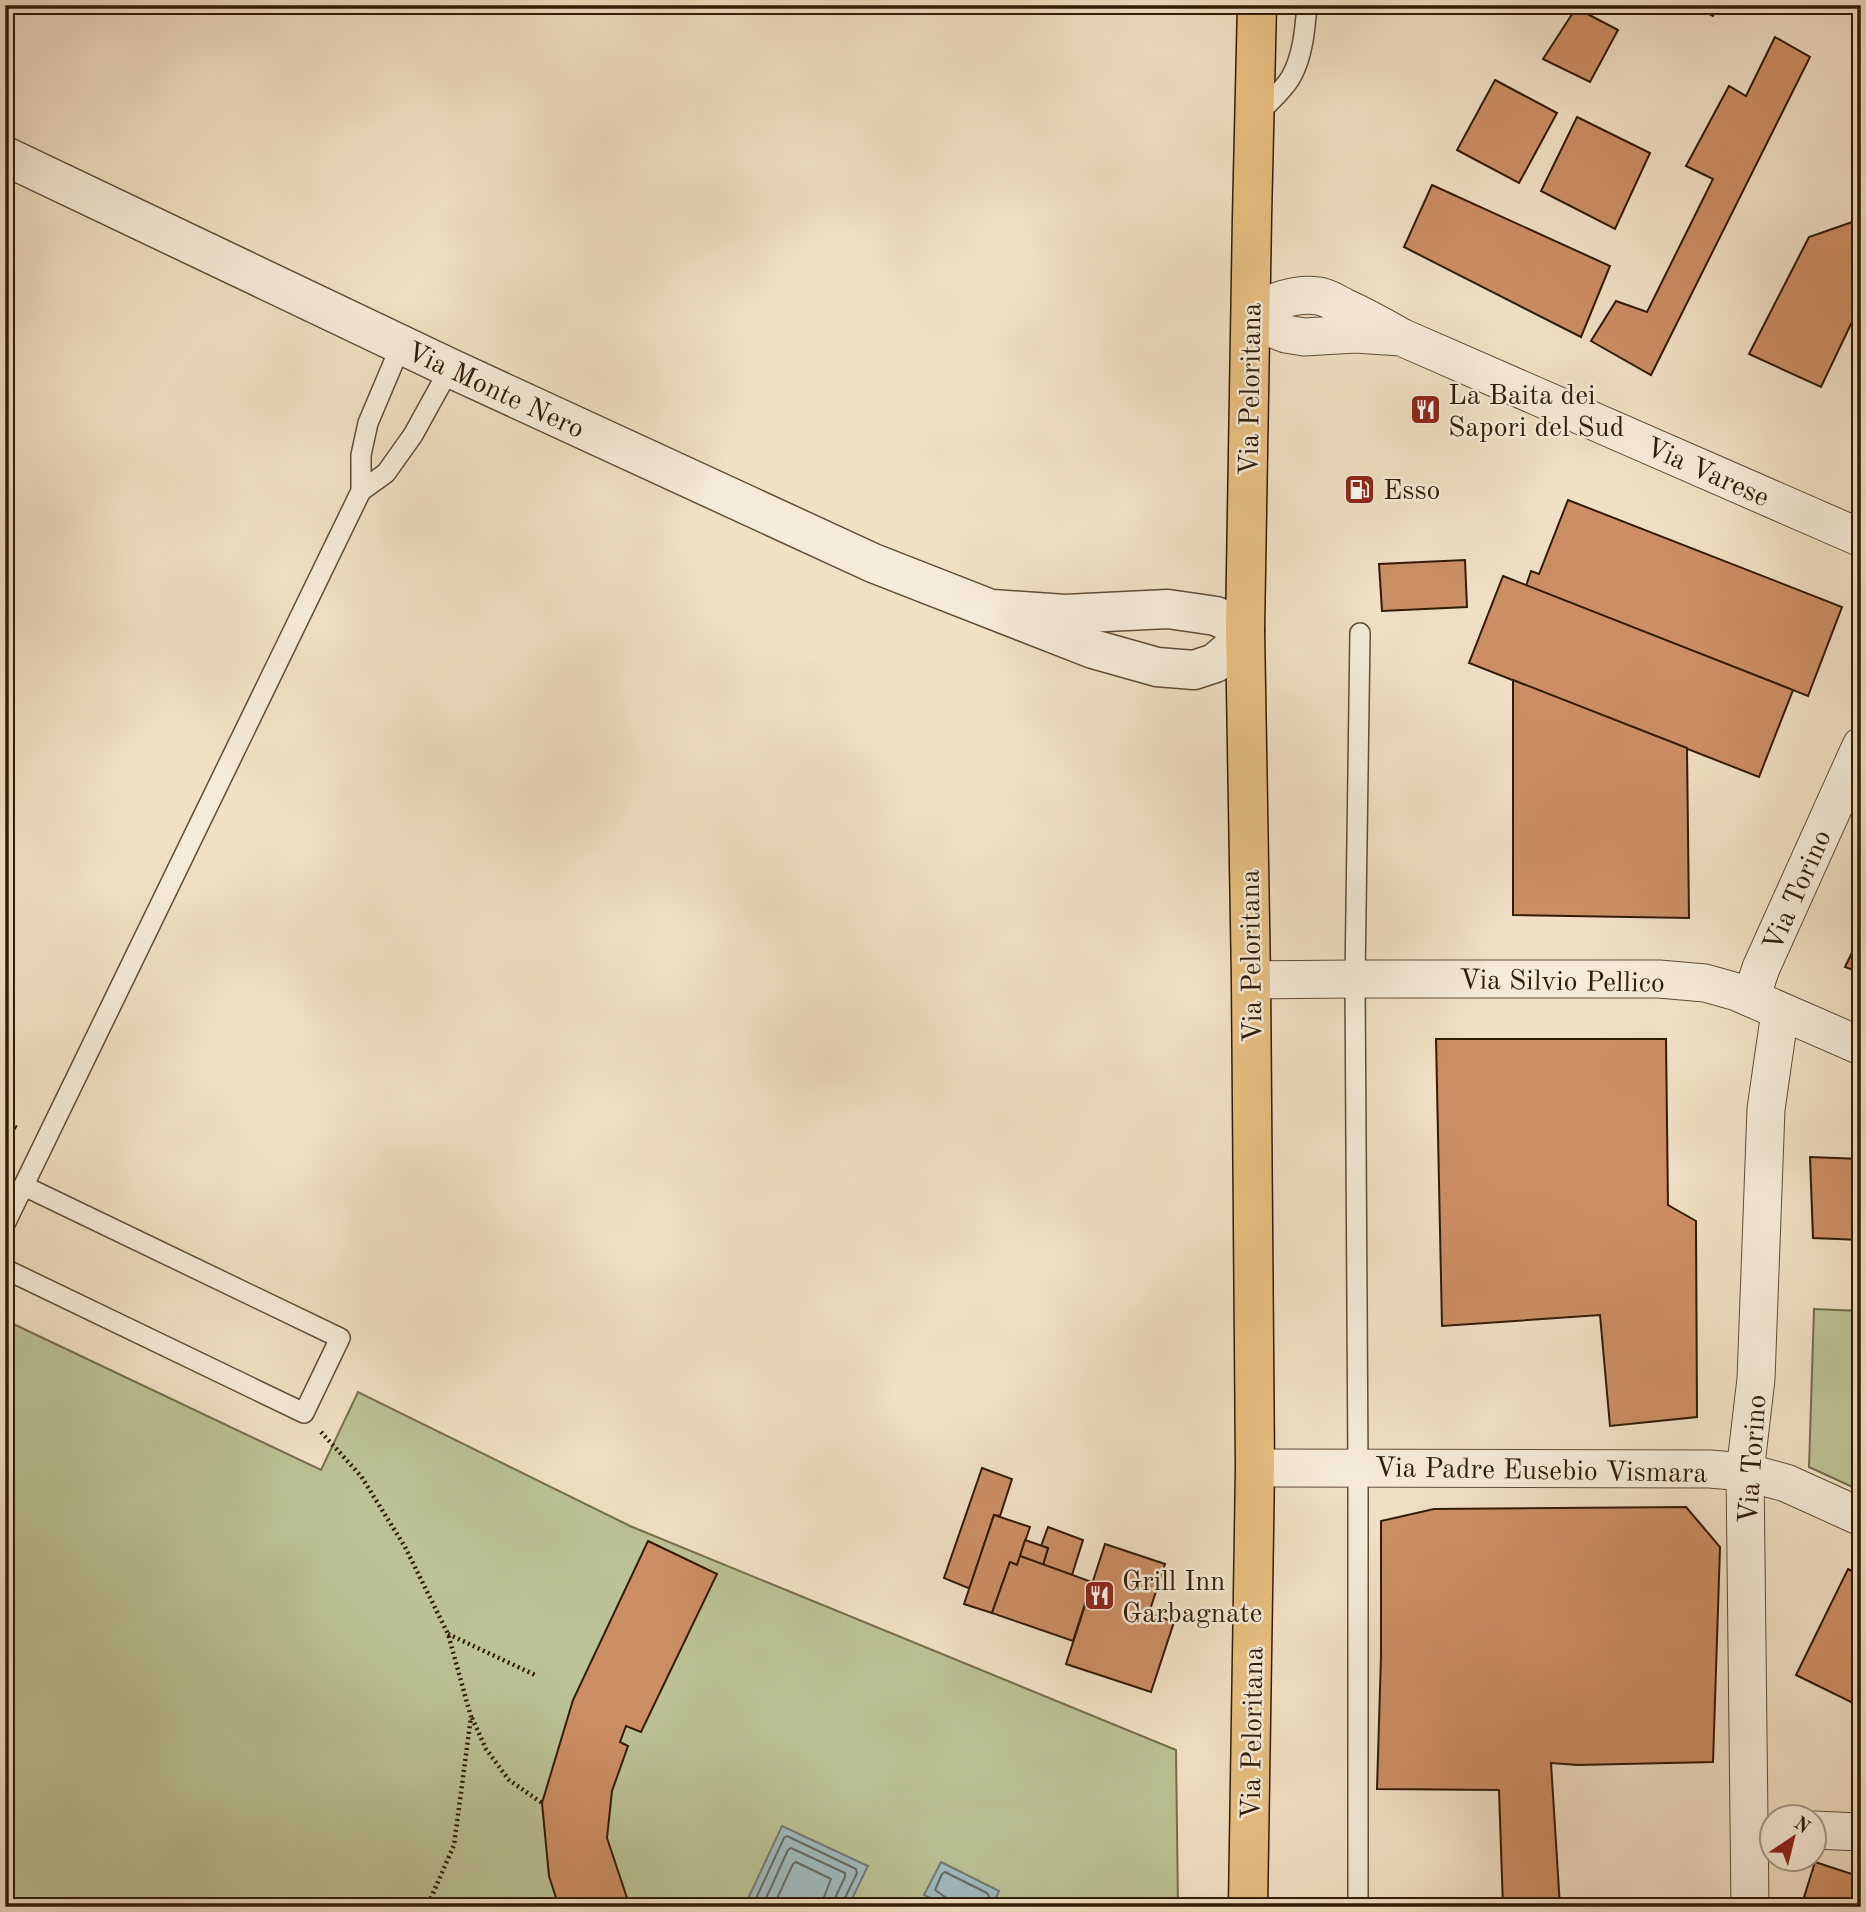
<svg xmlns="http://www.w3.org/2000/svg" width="1866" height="1912" viewBox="0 0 1866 1912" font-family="'Old Standard TT',serif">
<rect width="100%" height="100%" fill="#f1e0c4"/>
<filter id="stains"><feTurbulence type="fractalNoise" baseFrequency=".00286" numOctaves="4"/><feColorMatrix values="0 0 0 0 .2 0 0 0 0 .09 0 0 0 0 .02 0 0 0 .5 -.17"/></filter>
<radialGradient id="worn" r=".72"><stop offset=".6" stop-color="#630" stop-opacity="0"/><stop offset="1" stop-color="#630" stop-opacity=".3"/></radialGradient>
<g fill="#bbc293" stroke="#766e4d" stroke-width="2">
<polygon points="1814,1309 1861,1311 1861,1491 1809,1467"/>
<polygon points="5,1320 321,1470 358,1392 630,1526 1176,1750 1178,1907 5,1907"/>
</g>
<g fill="#a0babf" stroke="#747a75" stroke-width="2">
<polygon points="782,1826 868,1866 848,1907 744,1907"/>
<polygon points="941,1862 999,1891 992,1907 949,1907 924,1895"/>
</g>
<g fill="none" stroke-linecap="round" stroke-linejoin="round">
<g stroke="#686a63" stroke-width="2">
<polyline points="752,1907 784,1838 787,1836 856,1869 857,1873 843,1902 843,1907"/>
<polyline points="762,1907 788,1850 791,1848 845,1873 845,1877 835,1898 834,1907"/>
<polyline points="773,1907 793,1864 796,1862 831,1879 824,1897 823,1907"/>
<polyline points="950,1907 948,1899 935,1890 942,1874 945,1872 987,1893 989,1896 986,1907"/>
</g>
</g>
<g fill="#cc8e65" stroke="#311b07" stroke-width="2">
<polygon points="1690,5 1718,5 1713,16"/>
<polygon points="1576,8 1618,30 1590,82 1543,59"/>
<polygon points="1775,37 1810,57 1651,375 1591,341 1616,301 1647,312 1713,179 1686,166 1729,86 1746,96"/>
<polygon points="1495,80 1557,113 1519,183 1457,150"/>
<polygon points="1577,117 1650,153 1615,229 1541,191"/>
<polygon points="1432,185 1610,266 1581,337 1404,247"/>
<polygon points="1861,219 1861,303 1821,387 1749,354 1809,237"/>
<polygon points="1568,500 1842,607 1808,696 1526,586 1531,571 1539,574"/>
<polygon points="1465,560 1467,607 1382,611 1379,564"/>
<polygon points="1503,576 1793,690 1759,777 1469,663"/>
<polygon points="1513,680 1687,748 1689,918 1513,915"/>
<polygon points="1861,934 1861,973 1845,967"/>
<polygon points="1436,1039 1666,1039 1668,1205 1696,1221 1697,1417 1610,1426 1600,1315 1442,1326"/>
<polygon points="1810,1157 1861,1159 1861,1240 1813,1238"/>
<polygon points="982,1468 1012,1479 1000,1516 994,1515 970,1587 968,1588 944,1578"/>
<polygon points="1686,1507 1720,1547 1713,1762 1578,1765 1551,1763 1560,1907 1503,1907 1499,1790 1377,1789 1381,1656 1381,1521 1434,1509"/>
<polygon points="994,1515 1030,1527 1017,1565 1010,1562 992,1613 964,1604"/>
<polygon points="1048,1527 1083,1540 1072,1575 1043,1565 1048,1548 1041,1546"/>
<polygon points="1025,1540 1048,1548 1043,1565 1020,1556"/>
<polygon points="648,1541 717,1574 641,1732 626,1726 620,1742 628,1746 612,1791 607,1838 630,1907 559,1907 549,1876 542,1803 573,1700"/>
<polygon points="1105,1544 1165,1564 1149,1613 1174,1622 1151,1692 1066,1664"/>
<polygon points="1020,1556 1092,1582 1073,1641 992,1613 1010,1562 1017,1565"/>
<polygon points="1848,1569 1861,1576 1861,1707 1796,1675"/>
<polygon points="1815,1862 1861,1877 1861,1907 1801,1907"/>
</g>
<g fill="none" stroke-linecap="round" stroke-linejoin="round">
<defs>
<g id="service">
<path d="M1257 115C1268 103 1283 91 1291 77 1303 56 1305 29 1307 5"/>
<polyline points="361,491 386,473 413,435 450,368"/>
<polyline points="5,1224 361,491 361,455 368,423 401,345"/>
<polyline points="5,1269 304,1413 340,1338 24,1186"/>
<polyline points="1358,1907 1358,1467 1355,979 1360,633"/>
</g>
<g id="minor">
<path d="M1401 337 1355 334 1304 337 1286 334 1268 327 1251 313C1271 303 1295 292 1318 296 1327 297 1336 303 1344 307 1364 316 1382 326 1401 337L1861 538"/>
<polyline points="1251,980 1355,979 1659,979 1705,983 1737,992 1861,1046"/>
<polyline points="1751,998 1761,968 1861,746"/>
<polyline points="1255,1468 1710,1469 1745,1472 1786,1483 1861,1517"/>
<polyline points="1814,1830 1861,1832"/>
<polyline points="1750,1907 1745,1472 1756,1379 1766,1109 1780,1012"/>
</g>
<polyline id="tertiary" points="5,156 450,368 873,563 1093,649 1157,667 1194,670 1215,663 1236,645 1245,630 1216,616 1168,609 1065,614 992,609"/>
<polyline id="primary" points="1248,1907 1255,1468 1251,980 1245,630 1252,217 1257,5"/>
</defs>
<use href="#service" stroke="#614c36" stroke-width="22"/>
<use href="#minor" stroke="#614c36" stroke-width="39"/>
<use href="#tertiary" stroke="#614c36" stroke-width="41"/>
<use href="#primary" stroke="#311b07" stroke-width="41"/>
<g stroke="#311b07" stroke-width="4.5" stroke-dasharray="2 3.5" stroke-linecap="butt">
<polyline points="5,1122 19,1129"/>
<polyline points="321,1432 361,1476 405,1547 448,1634 471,1717 454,1845 427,1907"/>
<polyline points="448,1634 535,1675"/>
<polyline points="472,1718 486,1749 509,1780 542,1803"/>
</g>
<use href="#service" stroke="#f6ebd9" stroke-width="19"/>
<use href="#minor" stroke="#f6ebd9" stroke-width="37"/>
<use href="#tertiary" stroke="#f6ebd9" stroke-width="38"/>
<use href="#primary" stroke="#e8c082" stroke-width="38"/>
</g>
<defs>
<symbol id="restaurant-square" viewBox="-11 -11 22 22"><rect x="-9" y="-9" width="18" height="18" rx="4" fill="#8f2418" stroke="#f6ebd9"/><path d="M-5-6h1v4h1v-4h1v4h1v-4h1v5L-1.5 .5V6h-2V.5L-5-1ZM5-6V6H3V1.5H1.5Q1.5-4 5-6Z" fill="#fff"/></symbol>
<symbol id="fuel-square" viewBox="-11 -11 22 22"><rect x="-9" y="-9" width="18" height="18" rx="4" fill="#8f2418" stroke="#f6ebd9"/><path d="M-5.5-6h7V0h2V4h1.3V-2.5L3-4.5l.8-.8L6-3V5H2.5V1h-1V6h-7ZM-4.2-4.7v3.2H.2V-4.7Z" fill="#fff"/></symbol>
</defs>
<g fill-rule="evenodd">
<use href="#restaurant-square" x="1408" y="392" width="35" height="35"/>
<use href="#fuel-square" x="1342" y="472" width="35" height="35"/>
<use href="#restaurant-square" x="1082" y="1578" width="35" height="35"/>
</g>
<g text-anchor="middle" stroke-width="5" stroke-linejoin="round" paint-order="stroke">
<g font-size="28" fill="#311b07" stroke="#f6ebd9">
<text transform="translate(496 389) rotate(25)" y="10">Via Monte Nero</text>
<text transform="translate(1249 389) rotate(-89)" y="10">Via Peloritana</text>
<text transform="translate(1708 471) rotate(24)" y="10">Via Varese</text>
<text transform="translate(1796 890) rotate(-66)" y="10">Via Torino</text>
<text transform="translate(1250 956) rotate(-91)" y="10">Via Peloritana</text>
<text transform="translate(1562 980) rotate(1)" y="10">Via Silvio Pellico</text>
<text transform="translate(1751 1459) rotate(-86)" y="10">Via Torino</text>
<text transform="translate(1541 1469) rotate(1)" y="10">Via Padre Eusebio Vismara</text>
<text transform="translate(1251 1733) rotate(-89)" y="10">Via Peloritana</text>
</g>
<g font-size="28" fill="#311b07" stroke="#f6ebd9" text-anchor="start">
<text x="1448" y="404">La Baita dei<tspan x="1448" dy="32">Sapori del Sud</tspan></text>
<text x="1383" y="499">Esso</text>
<text x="1122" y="1590">Grill Inn<tspan x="1122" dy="32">Garbagnate</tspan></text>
</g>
</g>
<rect width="1866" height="1912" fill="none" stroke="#f1e0c4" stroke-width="28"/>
<rect x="7" y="7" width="1852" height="1898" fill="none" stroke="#311b07" stroke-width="3.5"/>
<rect x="14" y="14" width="1838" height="1884" fill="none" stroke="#311b07" stroke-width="2"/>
<g transform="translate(1793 1838) rotate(35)"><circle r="33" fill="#f6ebd9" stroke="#a79885" stroke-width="2"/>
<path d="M0-5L12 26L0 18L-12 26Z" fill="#8f2418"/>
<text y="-10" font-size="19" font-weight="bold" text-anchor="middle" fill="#311b07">N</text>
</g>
<rect width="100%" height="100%" filter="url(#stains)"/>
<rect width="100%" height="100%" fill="url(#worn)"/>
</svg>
